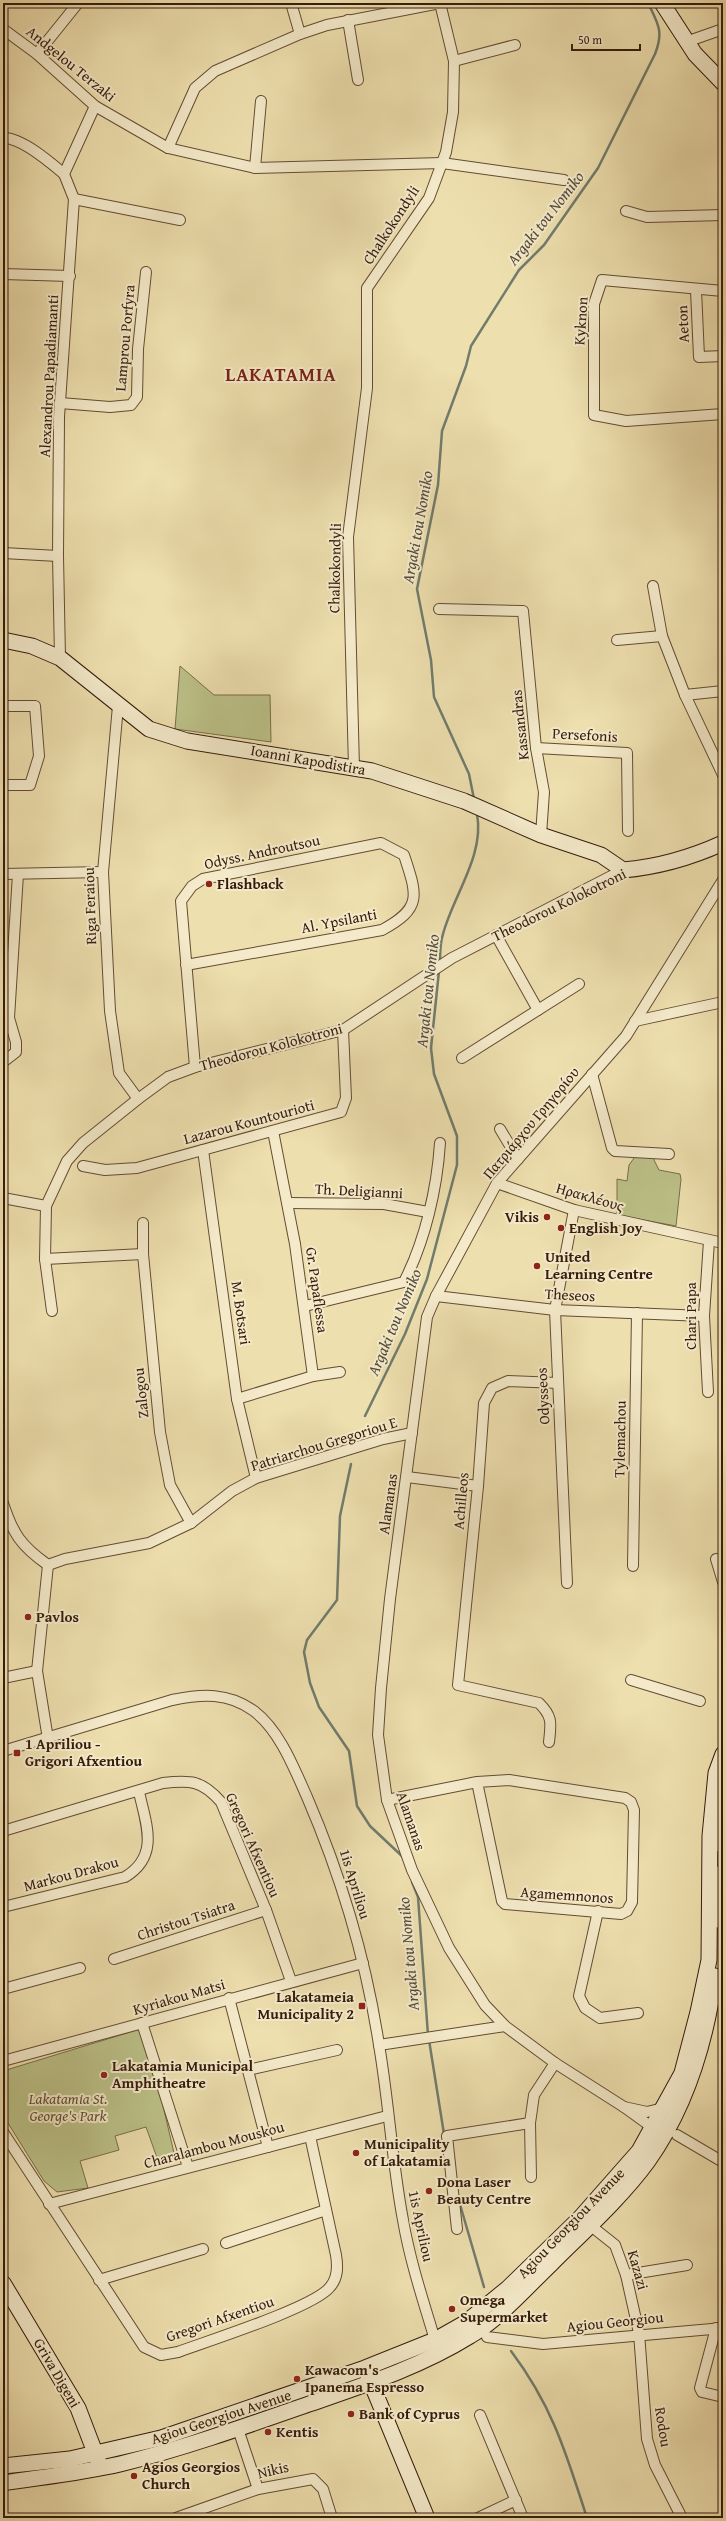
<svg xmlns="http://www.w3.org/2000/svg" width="726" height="2521" viewBox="0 0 726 2521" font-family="'Gentium Book Plus',serif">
<rect width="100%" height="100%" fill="#eedfae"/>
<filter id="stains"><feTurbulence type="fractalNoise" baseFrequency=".005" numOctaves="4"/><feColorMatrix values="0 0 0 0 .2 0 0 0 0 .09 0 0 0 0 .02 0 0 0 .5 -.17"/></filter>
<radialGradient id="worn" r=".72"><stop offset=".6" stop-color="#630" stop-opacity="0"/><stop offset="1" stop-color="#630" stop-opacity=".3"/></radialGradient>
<g fill="#bcc188" stroke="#786e4a">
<polygon points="180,666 214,695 270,695 271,742 175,729"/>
<polygon points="637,1154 655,1156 654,1160 659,1170 680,1174 681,1179 676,1226 617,1215 617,1179 627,1181 629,1165"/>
<polygon points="140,2029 157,2080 174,2153 172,2160 160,2166 146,2127 115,2136 119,2150 80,2161 88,2188 57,2192 44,2181 3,2115 3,2071"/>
</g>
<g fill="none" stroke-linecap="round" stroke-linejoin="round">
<g stroke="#717c6d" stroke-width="2.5">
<path d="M474 799 469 774 434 697 431 660 417 589 438 485 442 431 466 366 471 346 519 270 544 245 598 168 655 54C664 31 658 24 648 3"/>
<path d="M440 962C440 953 440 943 443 934 453 896 485 855 477 814"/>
<polyline points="365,1416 405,1334 427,1279 457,1165 457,1136 434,1074 431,1048 439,971"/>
<polyline points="351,1464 340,1516 337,1600 307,1640 304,1652 310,1683 319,1707 349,1751 357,1806 370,1826 404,1858"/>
<polyline points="412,1882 418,1897 428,2035"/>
<polyline points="429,2040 444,2134"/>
<polyline points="459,2201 484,2287"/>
<path d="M511 2351C553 2407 566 2453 587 2518"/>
</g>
<defs>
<g id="street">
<polyline points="291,3 300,34"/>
<polyline points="348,20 358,80"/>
<polyline points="3,29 37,54 95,106 168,148 255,168 442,163 564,180"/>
<polyline points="686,42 723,29"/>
<polyline points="37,54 78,3"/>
<polyline points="454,61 515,45"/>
<path d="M3 138C21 137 50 162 64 174"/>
<polyline points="168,148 195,88 215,71 300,34 327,25 440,3 454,61 453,112 446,152 429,198 367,288 367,388 348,537 354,768"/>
<polyline points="255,168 261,101"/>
<polyline points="74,199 180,220"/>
<polyline points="626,211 647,217 723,215"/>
<polyline points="3,274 70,276"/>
<polyline points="696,290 699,357 723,356"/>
<polyline points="723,291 602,280 594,304 594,415 626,421 723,414"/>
<polyline points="60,403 110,407 131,405 137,397 138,349 146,272"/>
<polyline points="3,553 58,556"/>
<polyline points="653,586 662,636 685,695 723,775"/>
<polyline points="439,609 523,611 536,748 544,792 541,835"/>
<polyline points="617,640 662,636"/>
<polyline points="60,658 58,556 59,417 74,199 64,174 95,106"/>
<polyline points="685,695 723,691"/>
<polyline points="3,706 35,706 39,756 30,785 3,785"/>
<polyline points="118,706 103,872 110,1011 119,1073 138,1099"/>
<polyline points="536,748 627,753 628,831"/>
<polyline points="3,874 103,872"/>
<polyline points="496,935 538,1010"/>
<path d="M186 965 382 930C423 908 417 895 404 855L381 843 203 879 192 886 181 901 195 1067"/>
<polyline points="635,1021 723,1002"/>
<polyline points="462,1058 579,984"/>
<polyline points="3,1062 16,1052 16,1042 9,1018 18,874"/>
<polyline points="592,1074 612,1148 615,1151 669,1154"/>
<polyline points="500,1129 518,1159"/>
<polyline points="203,1150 237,1399 256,1478"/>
<polyline points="83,1166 105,1170 137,1168 341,1112 346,1098 343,1030"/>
<polyline points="497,1183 574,1210 723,1243"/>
<polyline points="3,1198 46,1206"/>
<polyline points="288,1203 384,1204 428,1212"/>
<polyline points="143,1223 143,1254 160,1432 170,1485 191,1523"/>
<polyline points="45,1259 143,1254"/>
<polyline points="436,1296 555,1310 704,1316"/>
<path d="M305 1306 404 1282C425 1241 437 1189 440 1143"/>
<polyline points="52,1311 45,1259 46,1206 67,1161 83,1143 138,1099 168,1077 195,1067 343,1030 452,958 623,870"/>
<polyline points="313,1376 340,1372"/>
<polyline points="708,1392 704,1316 709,1241"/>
<polyline points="237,1399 313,1376 295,1244 273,1131"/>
<polyline points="407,1477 478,1486"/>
<path d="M3 1503C13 1534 21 1546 48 1565"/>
<polyline points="716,1559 723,1582"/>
<polyline points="48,1565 65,1559 149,1543 191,1523 232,1491 256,1478 383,1439 412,1433"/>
<polyline points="633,1566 637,1313"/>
<polyline points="567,1583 555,1310 574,1210"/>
<polyline points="3,1678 37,1671"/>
<polyline points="631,1680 700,1701"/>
<polyline points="48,1739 37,1671 48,1565"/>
<path d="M549 1742C551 1723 553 1717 539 1703L458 1685 478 1486 484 1403 492 1388 508 1381 558 1383"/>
<path d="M3 1751 172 1700C202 1694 228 1692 254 1711 280 1731 294 1768 307 1797 341 1876 366 1960 379 2045 389 2103 392 2162 403 2220 410 2261 423 2300 435 2340"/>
<polyline points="387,1800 477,1782 509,1780 625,1798 631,1802 634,1810 632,1902 627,1911 621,1914 505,1904 502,1901 477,1782"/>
<path d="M3 1831 163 1783C190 1780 202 1780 221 1802L266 1910 291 1981"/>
<path d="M3 1907 125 1877C160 1856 146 1824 139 1792"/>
<polyline points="598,1911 579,1996 585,2008 600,2018 638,2013"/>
<polyline points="114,1959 266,1910"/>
<polyline points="3,1989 80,1968"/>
<polyline points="229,1998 268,2147"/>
<polyline points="142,2023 188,2167"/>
<polyline points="379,2045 505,2026"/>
<polyline points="3,2061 363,1963"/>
<polyline points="248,2070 337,2050"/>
<polyline points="624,2107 647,2112 663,2108"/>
<polyline points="658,2129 653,2128 624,2107 555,2063 505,2026 485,2005 449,1948 412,1870 387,1800 378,1735 381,1688 390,1599 427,1317 436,1296 497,1183 626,1036 723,880"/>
<path d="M3 2132 144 2347 161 2355 178 2352C208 2341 315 2307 330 2287 338 2278 338 2267 336 2255L310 2136"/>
<polyline points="677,2135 723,2162"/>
<polyline points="531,2177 530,2123 534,2095 555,2063"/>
<polyline points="49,2204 387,2116"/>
<polyline points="586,2222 615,2245 626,2275 639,2333 647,2439 655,2465 682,2518"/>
<polyline points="457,2229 447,2136 530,2123"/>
<polyline points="226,2243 326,2210"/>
<polyline points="626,2275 687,2265"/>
<polyline points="99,2280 203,2249"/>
<polyline points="716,2328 700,2388 702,2392 723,2397"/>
<polyline points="487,2337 543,2344 723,2328"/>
<polyline points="480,2415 523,2518"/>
<polyline points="238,2429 258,2489"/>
<polyline points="176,2518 258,2489 313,2479 323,2489 332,2518"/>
<polyline points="478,2518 516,2500"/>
</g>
<g id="secondary">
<polyline points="662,3 695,54 723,83"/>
<path d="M3 640 32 646 60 658 149 729 187 741 372 771 464 801 541 835 601 855 623 870C659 867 690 858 723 843"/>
<polyline points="720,1844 723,1815"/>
<polyline points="718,1920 719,1874"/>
<polyline points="3,2283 78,2408 99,2463"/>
<polyline points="367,2373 427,2518"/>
<polyline points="3,2466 70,2459 161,2438 365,2368 435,2340 465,2323 508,2288 580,2218 639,2151 682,2073 698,2012 709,1960 710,1836 716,1773 723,1754"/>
<path d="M3 2483C42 2477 81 2473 120 2464 184 2448 246 2426 309 2404 364 2385 420 2367 470 2336 499 2319 527 2287 551 2264 583 2232 621 2198 648 2161 687 2106 706 2041 715 1976"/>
</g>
</defs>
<use href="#street" stroke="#634c34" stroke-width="12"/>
<use href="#secondary" stroke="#351b0c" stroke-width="17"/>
<use href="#street" stroke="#f4eaca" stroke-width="10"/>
<use href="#secondary" stroke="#f4eaca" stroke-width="15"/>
</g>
<g fill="#8f2418" stroke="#f4eaca" stroke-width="1.5">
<circle cx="209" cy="884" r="4"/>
<circle cx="547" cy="1217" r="4"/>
<circle cx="561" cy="1228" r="4"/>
<circle cx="537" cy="1266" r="4"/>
<circle cx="28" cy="1617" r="4"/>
<rect x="13" y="1749" width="8" height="8" rx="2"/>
<rect x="358" y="2002" width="8" height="8" rx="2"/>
<circle cx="104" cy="2075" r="4"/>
<circle cx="356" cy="2153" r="4"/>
<circle cx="429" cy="2191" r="4"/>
<circle cx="452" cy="2309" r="4"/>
<circle cx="297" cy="2379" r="4"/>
<circle cx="351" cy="2414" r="4"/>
<circle cx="268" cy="2432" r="4"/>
<circle cx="134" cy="2476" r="4"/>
</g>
<g text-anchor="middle" stroke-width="4" stroke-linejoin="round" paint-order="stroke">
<g font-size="15" fill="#351b0c" stroke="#f4eaca">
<text transform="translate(71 64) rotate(39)" y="5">Andgelou Terzaki</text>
<text transform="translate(391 225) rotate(-57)" y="5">Chalkokondyli</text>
<text transform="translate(581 321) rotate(-86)" y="5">Kyknon</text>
<text transform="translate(683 324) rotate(-93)" y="5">Aeton</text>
<text transform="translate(125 338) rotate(-85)" y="5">Lamprou Porfyra</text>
<text transform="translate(49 376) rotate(-87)" y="5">Alexandrou Papadiamanti</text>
<text transform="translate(335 568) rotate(-89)" y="5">Chalkokondyli</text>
<text transform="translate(520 725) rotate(-96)" y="5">Kassandras</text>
<text transform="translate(585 735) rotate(3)" y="5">Persefonis</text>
<text transform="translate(308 760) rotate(10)" y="5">Ioanni Kapodistira</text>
<text transform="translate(262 852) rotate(-12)" y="5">Odyss. Androutsou</text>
<text transform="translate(559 905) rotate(-26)" y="5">Theodorou Kolokotroni</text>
<text transform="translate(90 906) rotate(-92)" y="5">Riga Feraiou</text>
<text transform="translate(339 921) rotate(-11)" y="5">Al. Ypsilanti</text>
<text transform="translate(271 1047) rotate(-15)" y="5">Theodorou Kolokotroni</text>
<text transform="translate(249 1122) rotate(-15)" y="5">Lazarou Kountourioti</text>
<text transform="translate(531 1123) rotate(-50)" y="5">Πατριάρχου Γρηγορίου</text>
<text transform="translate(359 1191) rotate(3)" y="5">Th. Deligianni</text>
<text transform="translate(590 1197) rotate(16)" y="5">Ηρακλέους</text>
<text transform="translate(317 1290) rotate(82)" y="5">Gr. Papaflessa</text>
<text transform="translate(570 1295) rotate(3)" y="5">Theseos</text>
<text transform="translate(241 1313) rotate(82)" y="5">M. Botsari</text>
<text transform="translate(691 1316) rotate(-90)" y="5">Chari Papa</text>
<text transform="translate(141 1393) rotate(-96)" y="5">Zalogou</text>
<text transform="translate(543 1396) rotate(-93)" y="5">Odysseos</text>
<text transform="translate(620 1439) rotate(-89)" y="5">Tylemachou</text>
<text transform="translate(324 1444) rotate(-17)" y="5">Patriarchou Gregoriou E</text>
<text transform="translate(461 1501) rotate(-85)" y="5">Achilleos</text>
<text transform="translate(388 1504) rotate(-82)" y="5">Alamanas</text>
<text transform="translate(411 1821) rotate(71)" y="5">Alamanas</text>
<text transform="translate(253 1845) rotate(66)" y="5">Gregori Afxentiou</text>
<text transform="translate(71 1874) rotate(-15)" y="5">Markou Drakou</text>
<text transform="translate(355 1884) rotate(73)" y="5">1is Apriliou</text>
<text transform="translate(567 1895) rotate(4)" y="5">Agamemnonos</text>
<text transform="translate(186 1920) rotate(-18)" y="5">Christou Tsiatra</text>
<text transform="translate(179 1997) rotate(-16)" y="5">Kyriakou Matsi</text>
<text transform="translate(214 2145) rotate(-15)" y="5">Charalambou Mouskou</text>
<text transform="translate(571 2223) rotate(-46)" y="5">Agiou Georgiou Avenue</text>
<text transform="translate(421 2226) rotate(78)" y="5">1is Apriliou</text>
<text transform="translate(638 2270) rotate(74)" y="5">Kazazi</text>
<text transform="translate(220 2319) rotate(-19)" y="5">Gregori Afxentiou</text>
<text transform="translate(615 2322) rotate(-6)" y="5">Agiou Georgiou</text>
<text transform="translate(57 2373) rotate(60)" y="5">Griva Digeni</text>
<text transform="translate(221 2417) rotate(-18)" y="5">Agiou Georgiou Avenue</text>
<text transform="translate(663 2427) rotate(81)" y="5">Rodou</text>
<text transform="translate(273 2470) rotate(-13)" y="5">Nikis</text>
</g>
<g font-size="15" font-weight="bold" fill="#351b0c" stroke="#f4eaca" text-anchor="start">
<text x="217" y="889">Flashback</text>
<text x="539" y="1222" text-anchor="end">Vikis</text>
<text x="569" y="1233">English Joy</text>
<text x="545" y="1262">United<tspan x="545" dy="17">Learning Centre</tspan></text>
<text x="36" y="1622">Pavlos</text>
<text x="25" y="1749">1 Apriliou -<tspan x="25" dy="17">Grigori Afxentiou</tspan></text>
<text x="354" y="2002" text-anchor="end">Lakatameia<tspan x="354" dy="17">Municipality 2</tspan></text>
<text x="112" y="2071">Lakatamia Municipal<tspan x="112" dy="17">Amphitheatre</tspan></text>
<text x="364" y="2149">Municipality<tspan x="364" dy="17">of Lakatamia</tspan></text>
<text x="437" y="2187">Dona Laser<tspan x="437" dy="17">Beauty Centre</tspan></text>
<text x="460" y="2305">Omega<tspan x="460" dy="17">Supermarket</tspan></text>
<text x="305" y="2375">Kawacom's<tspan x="305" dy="17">Ipanema Espresso</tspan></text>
<text x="359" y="2419">Bank of Cyprus</text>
<text x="276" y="2437">Kentis</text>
<text x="142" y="2472">Agios Georgios<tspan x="142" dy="17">Church</tspan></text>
</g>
<g font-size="15" font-style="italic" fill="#5e4d31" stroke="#f4eaca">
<text x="68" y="2104">Lakatamia St.<tspan x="68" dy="17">George's Park</tspan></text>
</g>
<g font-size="16" font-style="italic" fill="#534b3c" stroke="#f4eaca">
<text transform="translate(545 218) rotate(-52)" y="6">Argaki tou Nomiko</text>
<text transform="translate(417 527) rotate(-80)" y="6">Argaki tou Nomiko</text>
<text transform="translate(427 991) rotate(-84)" y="6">Argaki tou Nomiko</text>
<text transform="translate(394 1322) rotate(-67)" y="6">Argaki tou Nomiko</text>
<text transform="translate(408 1954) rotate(-95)" y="6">Argaki tou Nomiko</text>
</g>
<g font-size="19" font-weight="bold" letter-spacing="1" fill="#7a1f14" stroke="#f4eaca">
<text x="281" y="381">LAKATAMIA</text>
</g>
</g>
<rect width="726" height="2521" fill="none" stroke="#eedfae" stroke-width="16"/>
<rect x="4" y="4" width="718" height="2513" fill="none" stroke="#351b0c" stroke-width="2"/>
<rect x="8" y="8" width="710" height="2505" fill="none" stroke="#351b0c"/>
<path d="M572 44v6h68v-6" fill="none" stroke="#351b0c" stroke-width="2"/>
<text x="578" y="44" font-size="12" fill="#351b0c" stroke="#f4eaca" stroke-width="3" paint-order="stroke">50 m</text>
<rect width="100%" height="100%" filter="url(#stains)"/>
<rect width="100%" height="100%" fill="url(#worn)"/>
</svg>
